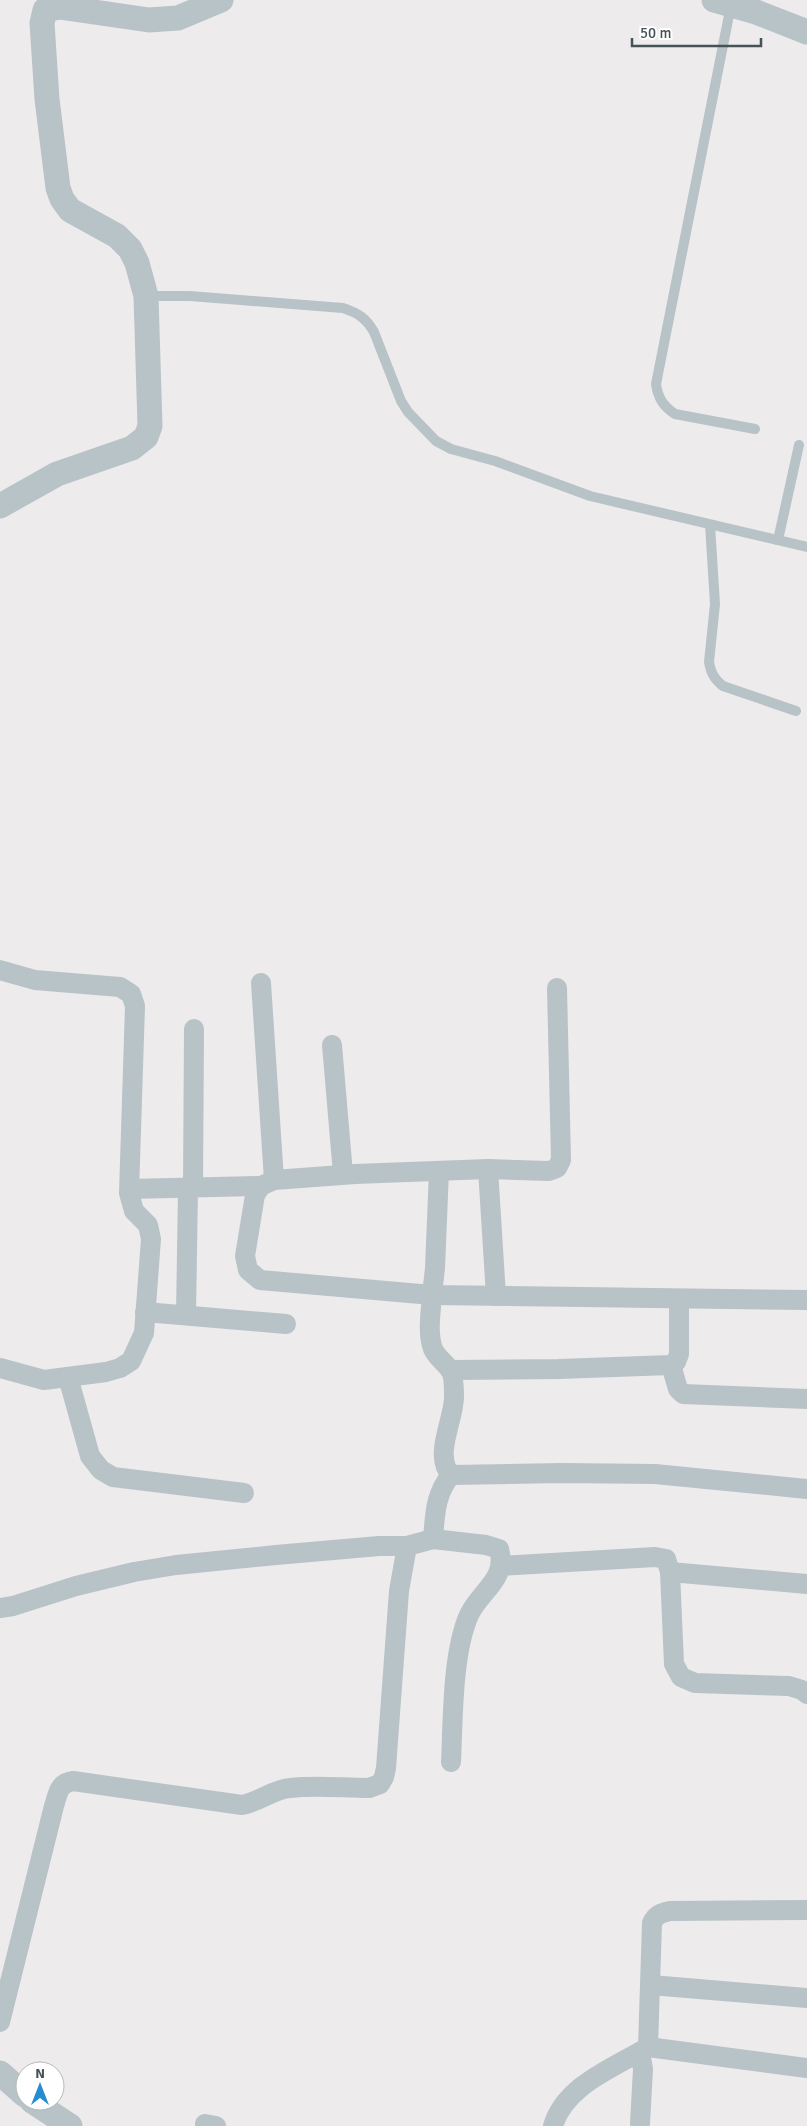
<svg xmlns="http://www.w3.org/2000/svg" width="807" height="2126" viewBox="0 0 807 2126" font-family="Signika,sans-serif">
<rect width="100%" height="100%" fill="#eeebec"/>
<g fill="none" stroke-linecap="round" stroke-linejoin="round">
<g stroke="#b8c3c7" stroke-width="10">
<path d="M731 5 656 384C658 398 663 406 675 414L755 429"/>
<path d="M146 296H190L343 308C358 313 366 318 374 332L401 401 408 412 436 441 451 449 495 461 590 496 807 547"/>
<path d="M710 525 715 604 709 662C711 673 714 679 723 686L796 711"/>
<polyline points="778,540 799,445"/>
</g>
<g stroke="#b8c3c7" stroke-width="20">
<polyline points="0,970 35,980 120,987 131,994 135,1006 129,1193 134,1211 148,1225 151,1239 144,1333 131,1361 120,1368 106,1372 44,1380 0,1368"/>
<polyline points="261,983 274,1180"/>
<path d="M557 988 561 1160 557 1168 549 1171 488 1169 355 1174 274 1180 261 1186 255 1195 245 1256 248 1270 260 1280 432 1295C431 1312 427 1332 433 1349 437 1358 445 1362 450 1370 454 1375 454 1390 454 1397 454 1420 433 1456 451 1475L561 1473 655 1474 807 1489"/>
<polyline points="332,1045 343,1174"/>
<polyline points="488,1169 496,1296"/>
<polyline points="439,1171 435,1268 432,1295 807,1300"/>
<polyline points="193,1188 194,1029"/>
<polyline points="130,1189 261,1186"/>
<polyline points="145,1312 286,1324"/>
<polyline points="186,1315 188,1188"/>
<polyline points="671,1365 678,1389 683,1394 807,1399"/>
<polyline points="451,1370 559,1369 671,1365 676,1362 679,1354 679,1299"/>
<polyline points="68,1377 90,1456 101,1470 113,1477 244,1493"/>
<path d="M433 1539 486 1545 499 1549C508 1579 480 1591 469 1615 452 1653 453 1721 451 1762"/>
<polyline points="501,1566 655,1557 666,1559 670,1572 674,1664 681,1677 695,1683 789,1686 802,1690 807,1694"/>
<polyline points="670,1572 807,1584"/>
<polyline points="0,1608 13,1606 76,1586 134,1572 176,1565 276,1555 379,1546 407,1546"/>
<path d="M807 1910 670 1911C662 1913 656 1914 652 1923L648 2047 807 2068"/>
<polyline points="651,1985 807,1998"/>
<path d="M0 2022 54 1806C58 1794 58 1783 73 1781L242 1805C259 1802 274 1789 290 1788 316 1785 343 1788 369 1788L380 1784 384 1777 386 1768 399 1591 407 1546 433 1539C435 1515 435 1494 451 1475"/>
<polyline points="640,2052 643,2069 640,2123"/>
<polyline points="205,2124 216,2126"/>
<path d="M553 2126C565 2085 614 2068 648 2047"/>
</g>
<g stroke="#b8c3c7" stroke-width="25">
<polyline points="714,0 756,12 807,32"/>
<polyline points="0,506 57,474 132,448 146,437 150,426 146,296 137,263 130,249 117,236 70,210 62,199 58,188 47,99 42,23 45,10 59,7 149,20 178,18 221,0"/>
<polyline points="0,2073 25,2095"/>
<polyline points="32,2101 70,2126"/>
</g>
</g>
<g transform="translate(40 2086)"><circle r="24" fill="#ffffff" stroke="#b5babc"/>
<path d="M0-4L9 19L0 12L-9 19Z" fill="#258dcf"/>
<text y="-8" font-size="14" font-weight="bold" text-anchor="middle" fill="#455257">N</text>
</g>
<path d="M632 38v8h129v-8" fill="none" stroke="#455257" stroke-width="2.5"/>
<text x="640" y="38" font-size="15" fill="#455257" stroke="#ffffff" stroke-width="4" paint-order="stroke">50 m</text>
</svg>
